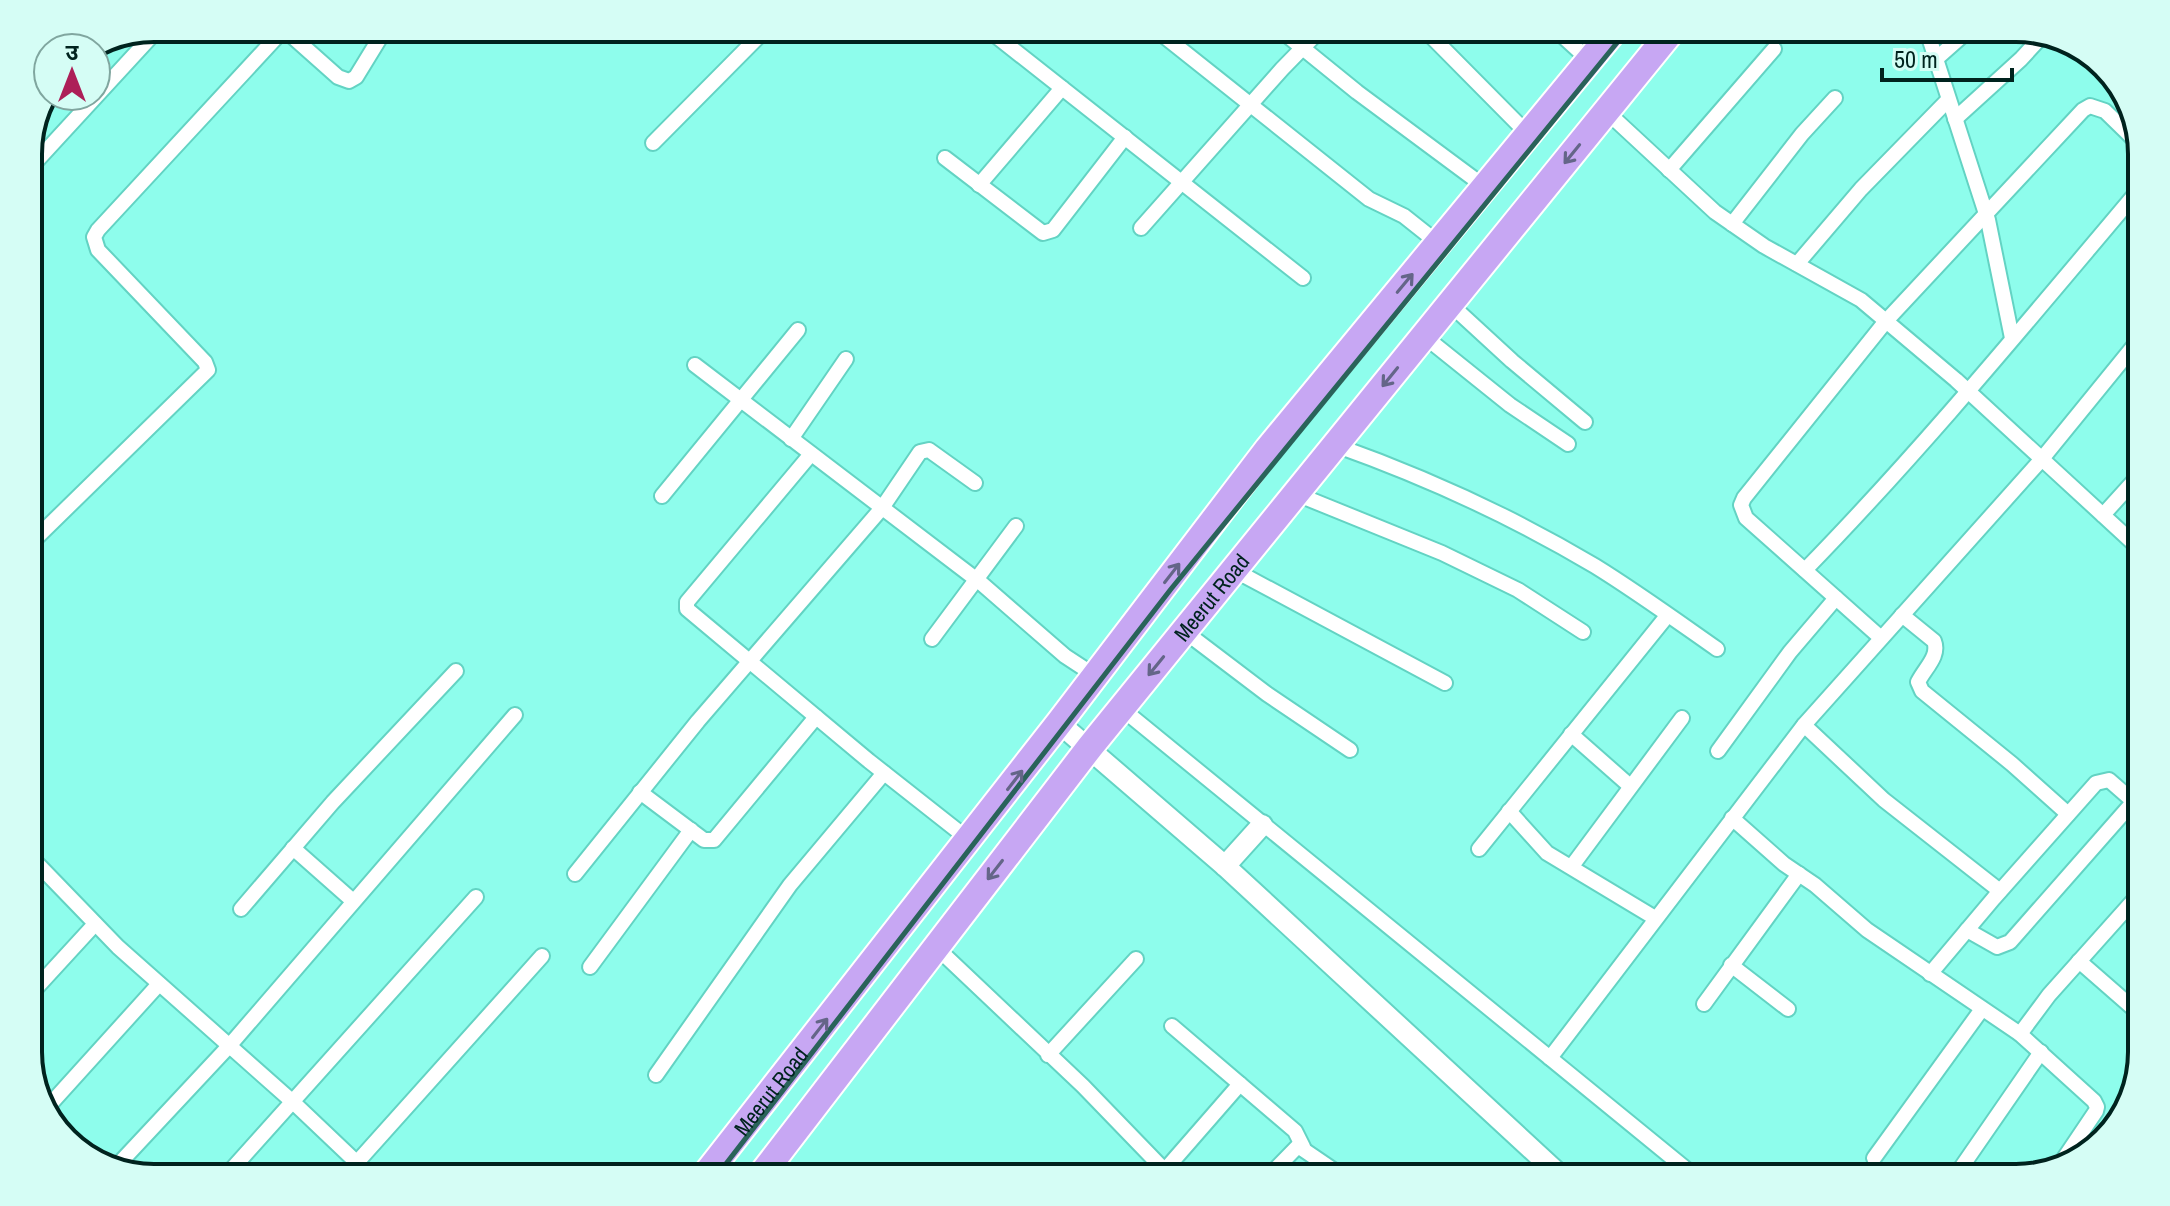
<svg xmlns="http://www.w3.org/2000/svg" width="2170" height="1206" viewBox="0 0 2170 1206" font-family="'Archivo Narrow','Noto Sans Devanagari',sans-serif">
<rect width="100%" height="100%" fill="#8efdec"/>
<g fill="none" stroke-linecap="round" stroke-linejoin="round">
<defs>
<g id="street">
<polyline points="986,28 1303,278"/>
<polyline points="1154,28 1369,199 1404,216 1438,243"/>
<polyline points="1278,28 1357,92 1485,187"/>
<polyline points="1423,28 1528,134"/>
<polyline points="1554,28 1589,60"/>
<polyline points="1926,28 1988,220 2012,338"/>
<polyline points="284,29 338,77 349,81 356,77 386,28"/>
<polyline points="1936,59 1971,28"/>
<polyline points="1606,111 1715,212 1764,246 1861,300 1956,380 2142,551"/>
<polyline points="1955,119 2021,59 2043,35"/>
<polyline points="653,143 767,28"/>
<polyline points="945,158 1043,233 1053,230 1125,137"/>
<polyline points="32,166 159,28"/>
<polyline points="1669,170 1774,49"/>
<polyline points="979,185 1062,88"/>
<polyline points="1732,224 1802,134 1835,98"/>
<polyline points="1141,228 1282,69 1322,28"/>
<polyline points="1797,264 1861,189 1948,100"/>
<polyline points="1450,304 1512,361 1585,422"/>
<polyline points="1424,336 1510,405 1568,444"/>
<polyline points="695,365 981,583 1065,656 1094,675"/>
<polyline points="791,439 846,359"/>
<path d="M1335 445C1425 477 1513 517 1595 566 1637 592 1677 621 1717 649"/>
<polyline points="811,454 687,602 687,609 869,761 968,839"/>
<polyline points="1294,493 1442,553 1518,590 1583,632"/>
<polyline points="662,496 798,330"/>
<polyline points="2103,515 2142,472"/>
<polyline points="28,546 208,370 205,362 98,250 94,237 98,230 285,28"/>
<polyline points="1234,570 1445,683"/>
<path d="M1805 570C1924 448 2032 316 2142 186"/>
<path d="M1902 615 1934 641C1940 656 1925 668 1918 682L1922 691 2012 764 2068 814"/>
<polyline points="1184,631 1267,694 1350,750"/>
<polyline points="1881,638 1746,518 1741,505 1744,498 1886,321 2083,110 2090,106 2105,111 2142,147"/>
<polyline points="932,639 1016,526"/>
<polyline points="1121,708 1697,1178"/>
<polyline points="1804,725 1884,800 2000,891"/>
<polyline points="1571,734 1630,786"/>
<polyline points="1718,751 1790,652 1836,598"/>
<polyline points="640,792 704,840 714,840 816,717"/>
<polyline points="1509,811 1547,853 1655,918"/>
<polyline points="1732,818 1784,864 1815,885 1867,930 2020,1034 2094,1101 2097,1107 2096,1111 2059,1166"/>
<polyline points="293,848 353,901"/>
<polyline points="1479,849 1667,616"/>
<polyline points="28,854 118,947 294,1103 373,1178"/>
<polyline points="1572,866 1682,718"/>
<polyline points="575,874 698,721 882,508 920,452 929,450 975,483"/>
<polyline points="241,909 333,802 456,671"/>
<polyline points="1967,930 1997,947 2010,942 2142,792"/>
<polyline points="936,947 1083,1086 1172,1178"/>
<polyline points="2079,961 2142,1016"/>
<polyline points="1731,965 1788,1009"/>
<polyline points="590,967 691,830"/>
<polyline points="1930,974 1994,898 2096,783 2109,780 2133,801"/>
<polyline points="28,997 95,924"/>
<polyline points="1704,1004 1799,874"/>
<polyline points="1172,1026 1295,1131 1303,1147"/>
<polyline points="2020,1034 2049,995 2142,891"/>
<polyline points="1048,1055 1136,959"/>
<polyline points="1550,1058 1804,725 2041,460 2142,336"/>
<polyline points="656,1075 790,885 884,773"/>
<polyline points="45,1110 159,984"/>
<polyline points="1874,1158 1982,1009"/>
<polyline points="115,1168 230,1045 515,715"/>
<polyline points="1165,1170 1240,1084"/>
<polyline points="224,1178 476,897"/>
<polyline points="343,1178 542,956"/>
<polyline points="1267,1178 1298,1146 1345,1178"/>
<polyline points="1954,1178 2041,1052"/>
</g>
<g id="secondary">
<polyline points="1059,723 1225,866 1563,1178"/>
<polyline points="1225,866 1262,825"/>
</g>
<g id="highway">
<path id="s1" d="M703 1178 1059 723 1268 449 1616 28"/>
<path id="s2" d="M759 1178 1090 747 1674 28"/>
</g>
</defs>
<use href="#street" stroke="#63d3c3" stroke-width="18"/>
<use href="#secondary" stroke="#63d3c3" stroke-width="24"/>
<use href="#highway" stroke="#fff" stroke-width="30"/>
<use href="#street" stroke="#fff" stroke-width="14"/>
<use href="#secondary" stroke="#fff" stroke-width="20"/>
<use href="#highway" stroke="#c7a7f3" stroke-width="26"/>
<polyline stroke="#2a635a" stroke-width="5" points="715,1178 1171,589 1629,28"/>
</g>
<defs><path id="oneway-shaft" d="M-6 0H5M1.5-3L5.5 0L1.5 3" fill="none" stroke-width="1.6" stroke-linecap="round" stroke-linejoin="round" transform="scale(2)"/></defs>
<g stroke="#646588">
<use href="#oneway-shaft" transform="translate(1572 154) rotate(129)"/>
<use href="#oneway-shaft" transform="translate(1405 283) rotate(-50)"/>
<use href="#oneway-shaft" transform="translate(1390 377) rotate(129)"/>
<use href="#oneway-shaft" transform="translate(1172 573) rotate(-52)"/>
<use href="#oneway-shaft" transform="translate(1156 666) rotate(129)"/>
<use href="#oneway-shaft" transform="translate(1015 780) rotate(-52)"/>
<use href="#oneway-shaft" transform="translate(995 870) rotate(128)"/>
<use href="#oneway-shaft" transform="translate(820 1028) rotate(-52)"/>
</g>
<g text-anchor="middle" stroke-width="8" stroke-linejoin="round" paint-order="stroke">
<g font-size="22" fill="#00231e" stroke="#d5fdf5">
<text dy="8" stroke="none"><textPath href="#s2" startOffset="736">Meerut Road</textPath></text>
<text dy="8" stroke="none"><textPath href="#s1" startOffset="110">Meerut Road</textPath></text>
</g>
</g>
<path d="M0 0H2170V1206H0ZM154 42H2016A112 112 0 0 1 2128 154V1052A112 112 0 0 1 2016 1164H154A112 112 0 0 1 42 1052V154A112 112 0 0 1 154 42Z" fill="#d5fdf5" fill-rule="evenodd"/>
<path fill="none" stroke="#00231e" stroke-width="4" d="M154 42H2016A112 112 0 0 1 2128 154V1052A112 112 0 0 1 2016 1164H154A112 112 0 0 1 42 1052V154A112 112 0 0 1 154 42Z"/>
<g transform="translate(72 72)"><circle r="38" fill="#d5fdf5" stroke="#80a69f" stroke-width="2"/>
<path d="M0-6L14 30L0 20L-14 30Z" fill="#ad1f58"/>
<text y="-12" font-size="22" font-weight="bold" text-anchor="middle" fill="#00231e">उ</text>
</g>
<path d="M1882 68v12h130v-12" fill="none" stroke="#00231e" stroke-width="4"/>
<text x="1894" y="68" font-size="24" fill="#00231e" stroke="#d5fdf5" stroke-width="6" paint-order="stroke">50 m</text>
</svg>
